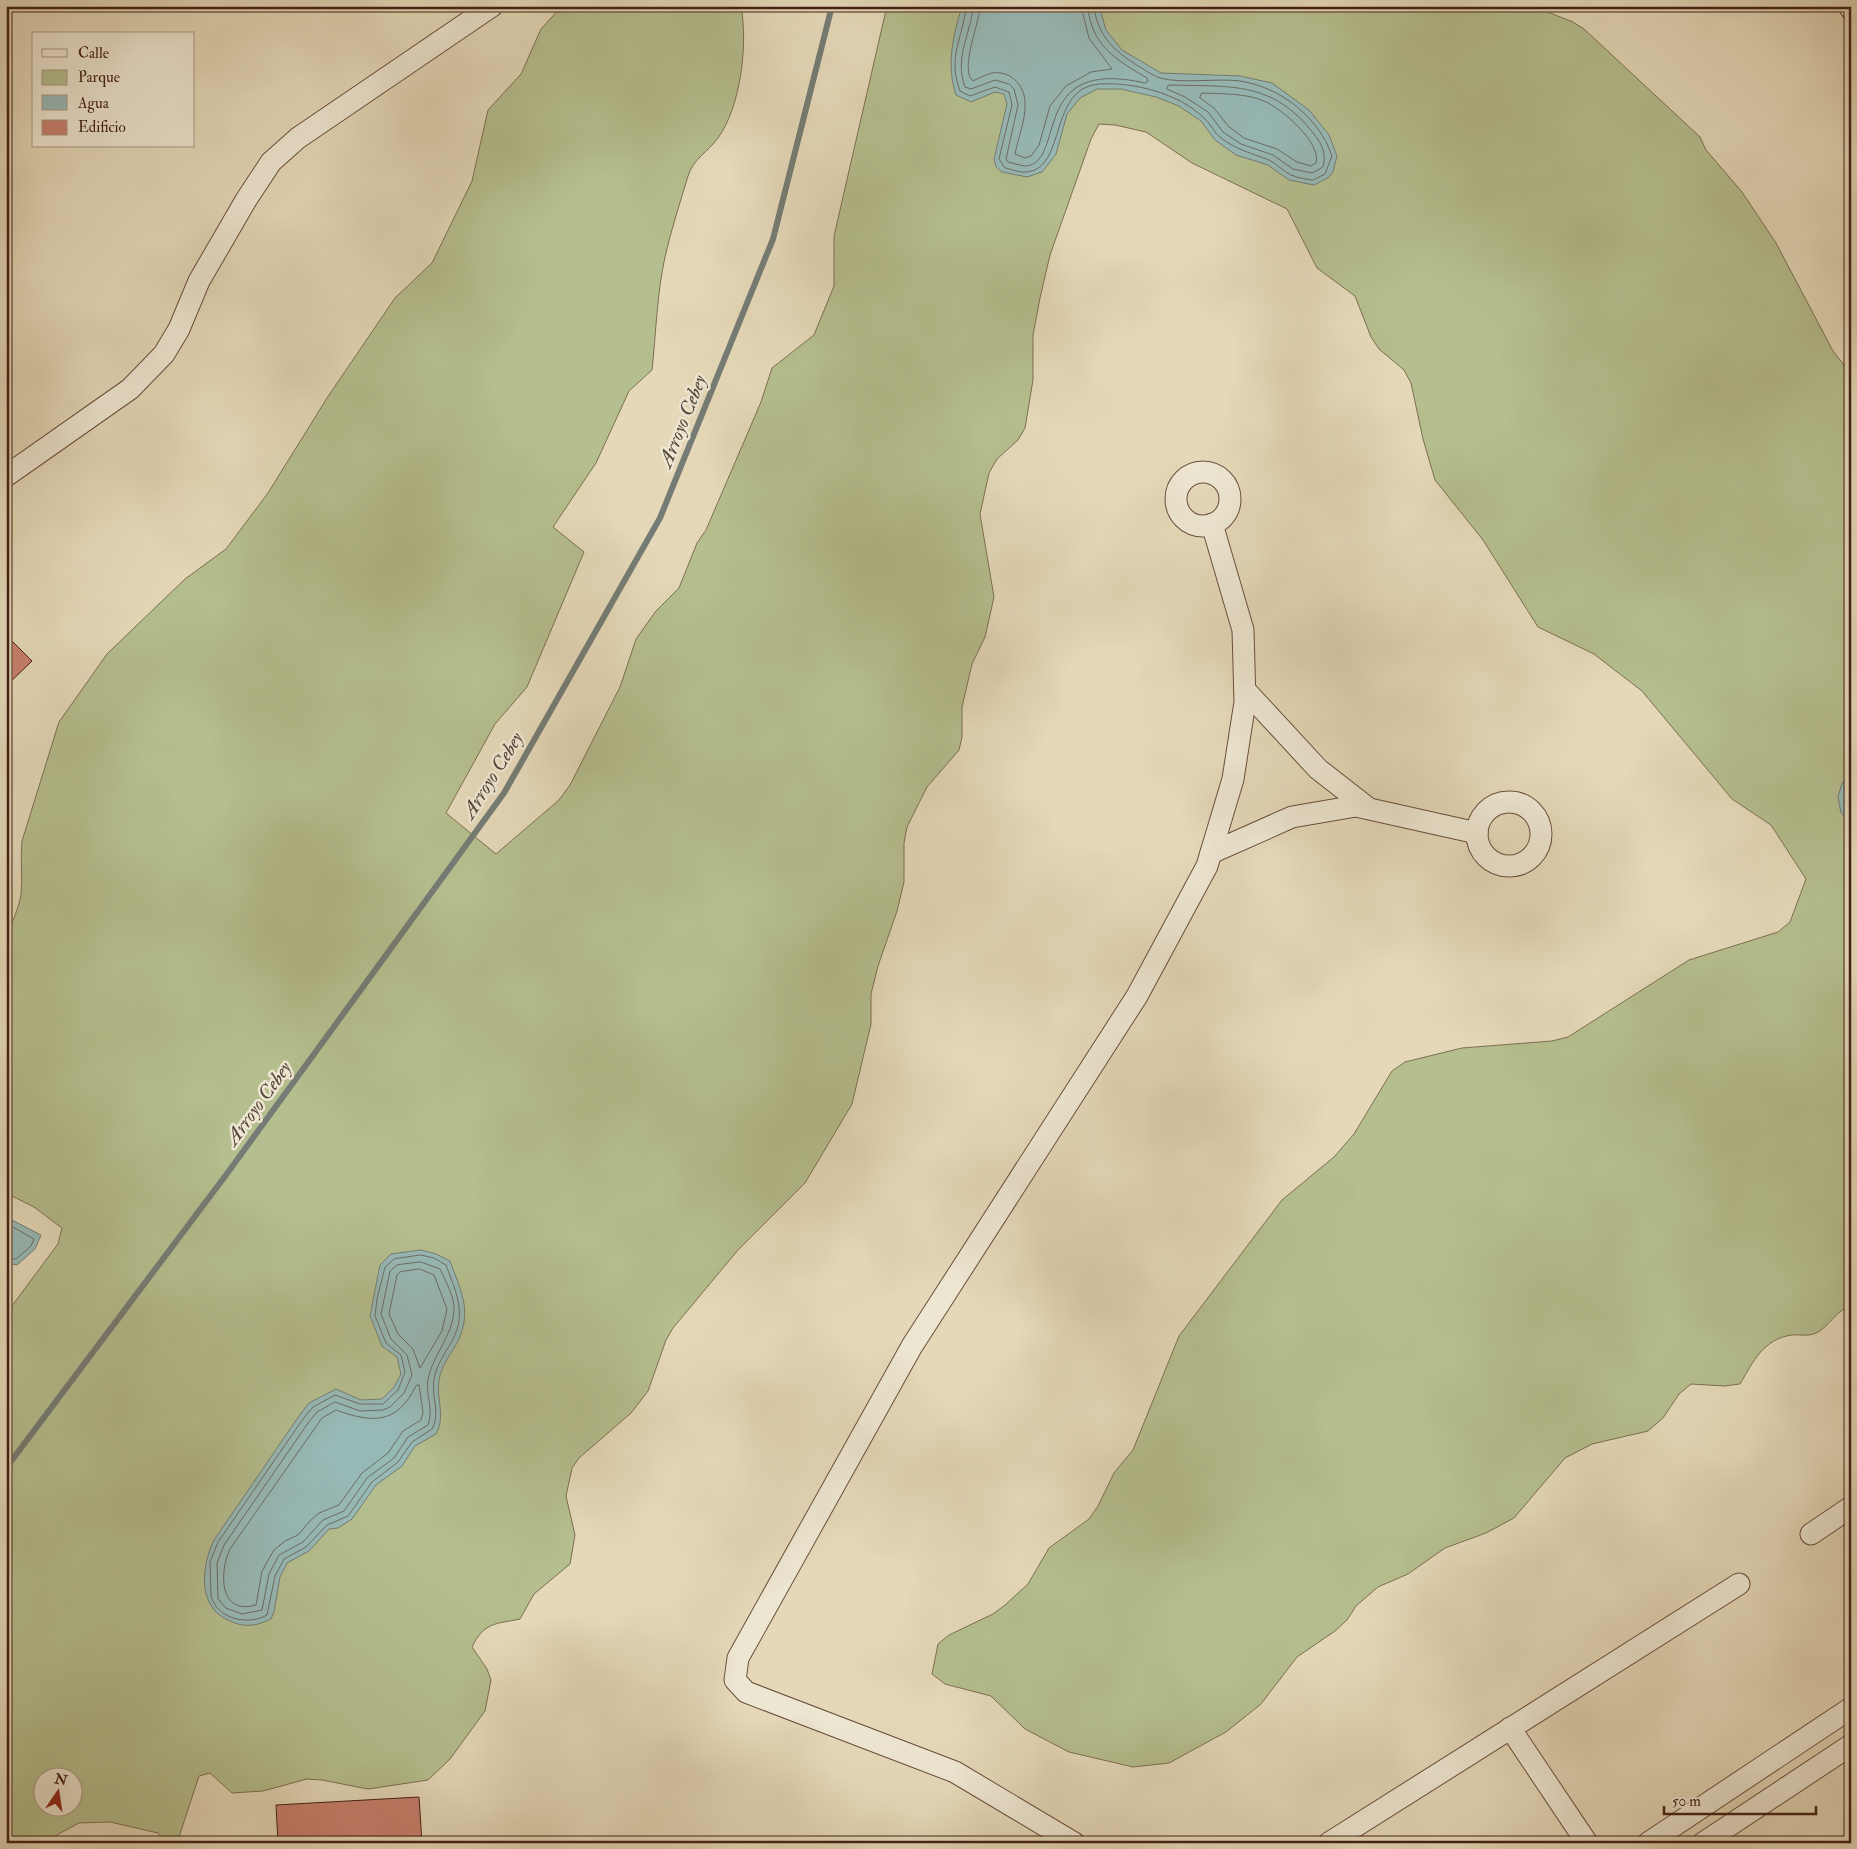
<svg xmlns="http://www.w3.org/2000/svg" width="1857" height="1849" viewBox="0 0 1857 1849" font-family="'IM FELL Double Pica',serif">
<rect width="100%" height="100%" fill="#e4d8b8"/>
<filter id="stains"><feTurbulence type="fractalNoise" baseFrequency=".004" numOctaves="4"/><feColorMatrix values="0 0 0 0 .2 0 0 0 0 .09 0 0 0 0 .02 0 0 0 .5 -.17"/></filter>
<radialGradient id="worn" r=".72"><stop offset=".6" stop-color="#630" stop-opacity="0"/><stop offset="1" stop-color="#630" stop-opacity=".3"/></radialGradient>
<path fill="#b5be8e" stroke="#7c6f51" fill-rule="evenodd" d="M562 6H741C748 44 741 106 718 138 708 152 693 159 688 176 680 203 671 230 665 257 657 293 656 333 652 370L629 391 596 463 553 527 584 552 527 687 495 724 446 813 496 854 559 800 570 785 620 687 636 639 656 611 679 588 697 543 706 530 761 402 772 368 814 335 834 286V236L887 6H1532L1573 22 1584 29 1700 137 1706 150 1742 192 1776 243 1833 351 1851 374V1306C1837 1310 1832 1322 1821 1330 1811 1338 1803 1334 1792 1335 1763 1339 1753 1362 1740 1384L1724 1386 1691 1384 1679 1394 1663 1418 1648 1431 1592 1444 1565 1458 1514 1518 1486 1533 1445 1548 1408 1574 1378 1587 1356 1606 1347 1620 1335 1631 1297 1657 1261 1704 1226 1732 1169 1763 1133 1767 1069 1752 1025 1729 991 1696 945 1684 932 1674 938 1644 949 1635 993 1614 1005 1605 1028 1584 1049 1548 1089 1519 1098 1506 1114 1473 1133 1450 1179 1336 1282 1200 1334 1157 1354 1134 1392 1071 1405 1062 1462 1048 1552 1041 1568 1037 1689 960 1778 932 1790 922 1806 879 1771 825 1732 799 1642 691 1594 654 1538 627 1483 540 1435 480 1423 439 1411 383 1404 370 1379 349 1371 337 1355 296 1317 268 1287 209 1192 163 1146 132 1115 125 1099 124 1091 139 1050 255 1040 298 1033 335V380L1025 428 1018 440 997 459 989 473 980 514 994 597 985 637 972 664 962 707V737L959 750 927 787 907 827 904 843V882L897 911 878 966 871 994V1024L852 1104 805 1183 738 1250 673 1328 666 1340 648 1391 631 1413 579 1458 572 1468 566 1496 575 1535 570 1564 534 1594 520 1619C496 1624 484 1622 472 1647L487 1669 491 1680 485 1711 450 1759 428 1780 368 1789 322 1780 307 1779 263 1791 232 1793 210 1773 199 1776 177 1843H166L158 1833 110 1822 79 1823 42 1843H6V1314L58 1244 62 1228 34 1207 6 1193V936C12 923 18 910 21 895 23 877 20 859 22 841L59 722 107 654 185 579 226 549 268 493 327 398 395 298 432 263 472 181 488 110 521 74 541 29ZM42 1776H72V1806H42Z"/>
<g fill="#97b9b6" stroke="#757c75">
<path d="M962 6H1099L1106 30 1122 50 1161 73 1240 76 1272 83 1309 110 1329 135 1337 156 1333 172 1328 178 1314 185 1289 180 1268 165 1236 155 1215 140 1201 121 1179 106 1156 97 1121 89H1097L1080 98 1067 114 1056 154 1042 172 1027 177 1002 172 996 167 994 159 1007 104 1004 94 995 92 971 102 956 95C946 64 953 37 962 6Z"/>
<polygon points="1851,780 1851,821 1841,813 1838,797 1842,783"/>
<polygon points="6,1217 41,1235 35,1249 17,1265 6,1263"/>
<path d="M421 1250 436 1254 450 1261C460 1289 472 1309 459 1339 452 1354 441 1364 439 1381 436 1400 446 1415 436 1434L415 1446 402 1466 376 1485 352 1519 338 1528 329 1529 309 1551 287 1563 280 1577 274 1612 271 1619C257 1626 244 1628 230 1621 197 1608 201 1567 214 1540L299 1416 309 1403 336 1389 361 1400 382 1399 394 1387 401 1374 397 1357 382 1346 370 1316 380 1265 391 1254Z"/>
</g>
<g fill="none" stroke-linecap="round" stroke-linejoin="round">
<g stroke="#6c6c65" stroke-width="1">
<path d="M966 6C963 39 947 56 960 91L970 96 995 87 1009 92 1012 105 999 159 1005 168C1011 169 1020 173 1027 172 1067 168 1048 88 1099 84 1134 82 1178 93 1204 118 1211 124 1214 133 1221 138 1237 150 1251 153 1269 160 1277 164 1283 171 1291 175 1297 178 1306 179 1313 180L1325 174 1332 156C1319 117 1280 87 1240 81 1216 78 1182 84 1160 78 1154 76 1148 72 1143 69 1118 54 1097 38 1094 6"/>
<path d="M973 6C971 35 954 56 965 87L971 89 995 80 1009 84 1014 89 1018 105 1006 159 1008 162C1013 163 1021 166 1026 166 1067 162 1028 56 1145 83L1148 81 1147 78C1118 61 1090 45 1088 6"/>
<path d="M980 6C980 23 959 69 973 81 979 78 985 75 992 73 1011 70 1025 86 1025 103 1026 119 1018 138 1015 154L1025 158 1031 156 1039 145 1050 106 1066 86 1091 72 1112 69 1089 38 1081 6"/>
<path d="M1169 85C1227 87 1269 80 1310 129 1320 141 1327 151 1323 167L1312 173 1293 169 1273 155 1241 144 1223 132 1208 112 1185 97 1167 89Z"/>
<path d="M1202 93C1222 94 1245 93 1264 101 1281 108 1322 143 1316 163L1311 166 1297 162 1277 149 1244 138 1228 126 1214 108 1200 98Z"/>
<polyline points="6,1223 34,1239 31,1246 16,1259 6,1259"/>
<path d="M421 1255 434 1258 446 1265C455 1290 467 1312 453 1339 446 1353 436 1364 434 1380 431 1397 441 1413 432 1429L412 1442 398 1462 372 1482 348 1516 327 1525 306 1547 284 1559 275 1576 267 1615C248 1626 217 1619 211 1596L210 1562 218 1542 303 1419 313 1407 335 1395 360 1404H383L398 1390 405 1372 401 1355 386 1343 375 1316 377 1299 385 1267 394 1259Z"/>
<path d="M421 1262 440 1269C445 1280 455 1298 454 1310 453 1336 433 1354 428 1379 425 1394 434 1409 428 1425L408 1437 394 1458 367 1478 344 1511 323 1520 303 1542 279 1555 269 1574 262 1610 242 1614 226 1608 218 1599 217 1563 224 1545 308 1423 317 1412 335 1402 360 1411 383 1410 390 1407 404 1393 412 1375 407 1355 391 1339 381 1314 390 1271 397 1265Z"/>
<polygon points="420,1269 434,1275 447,1309 442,1331 420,1368 413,1349 398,1334 389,1314 397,1275 400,1272"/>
<path d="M419 1385 423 1412 421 1420 403 1431 388 1453 362 1473 339 1505 319 1513 310 1521 298 1535 285 1541 274 1550 262 1571 256 1605C219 1616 219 1572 230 1549L322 1418 336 1410C372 1423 397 1425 416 1386Z"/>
</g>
<polyline stroke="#757c75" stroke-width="6" points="6,1468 226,1175 504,793 660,518 773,239 832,6"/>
</g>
<g fill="#c8806e" stroke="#422014">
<polygon points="6,635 32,661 6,686"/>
<polygon points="419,1797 422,1843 278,1843 276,1805"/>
</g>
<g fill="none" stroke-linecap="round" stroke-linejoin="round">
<defs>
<g id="minor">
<polyline points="1849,6 1851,9"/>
<circle cx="1203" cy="499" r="27"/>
<polyline points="6,476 130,389 164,354 179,329 199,281 246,200 271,162 298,138 492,6"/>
<polyline points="1245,690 1318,769 1368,808"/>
<circle cx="1509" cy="834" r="32"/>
<polyline points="1211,853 1292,817 1356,806 1477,833"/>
<polyline points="1811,1534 1851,1507"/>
<polyline points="1510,1728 1587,1843"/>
<polyline points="1074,1843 955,1772 746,1692 735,1680 738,1658 912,1346 1137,996 1207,866 1233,779 1245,702 1243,630 1212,524"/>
<polyline points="1329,1843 1739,1584"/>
<polyline points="1648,1843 1851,1708"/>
<polyline points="1703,1843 1851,1745"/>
</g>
</defs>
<use href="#minor" stroke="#6a4e3d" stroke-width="23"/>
<use href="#minor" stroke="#ede6d1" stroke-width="21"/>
</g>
<g text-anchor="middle" stroke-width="5" stroke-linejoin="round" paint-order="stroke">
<g font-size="20" font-style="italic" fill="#57463c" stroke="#ede6d1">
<text transform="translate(682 421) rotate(-68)" y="7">Arroyo Cebey</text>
<text transform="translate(492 775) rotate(-58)" y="7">Arroyo Cebey</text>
<text transform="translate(258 1103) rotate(-54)" y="7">Arroyo Cebey</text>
</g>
</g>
<rect width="1857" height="1849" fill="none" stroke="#e4d8b8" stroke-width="25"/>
<rect x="8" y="8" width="1842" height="1834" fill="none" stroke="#422014" stroke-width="2.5"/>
<rect x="12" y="12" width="1832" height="1824" fill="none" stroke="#422014"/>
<rect x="32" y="32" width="162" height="115" fill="#ede6d1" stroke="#a99785"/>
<rect x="42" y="49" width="25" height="8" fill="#ede6d1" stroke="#a99785"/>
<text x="78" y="58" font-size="15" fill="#422014">Calle</text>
<rect x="42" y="70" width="25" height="15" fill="#b5be8e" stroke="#a99785"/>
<text x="78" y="82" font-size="15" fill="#422014">Parque</text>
<rect x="42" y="95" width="25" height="15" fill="#97b9b6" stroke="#a99785"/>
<text x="78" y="108" font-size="15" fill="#422014">Agua</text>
<rect x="42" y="120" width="25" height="15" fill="#c8806e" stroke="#a99785"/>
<text x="78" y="132" font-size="15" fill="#422014">Edificio</text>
<g transform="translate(58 1792) rotate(13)"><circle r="24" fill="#ede6d1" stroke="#a99785"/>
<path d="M0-4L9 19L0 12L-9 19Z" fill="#8f2418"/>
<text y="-8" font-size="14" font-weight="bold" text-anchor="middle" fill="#422014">N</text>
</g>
<path d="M1664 1806v8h152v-8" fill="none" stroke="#422014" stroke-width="2.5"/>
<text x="1672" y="1806" font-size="15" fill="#422014" stroke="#ede6d1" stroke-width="4" paint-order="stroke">50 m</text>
<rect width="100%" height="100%" filter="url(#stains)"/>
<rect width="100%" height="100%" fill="url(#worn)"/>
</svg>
